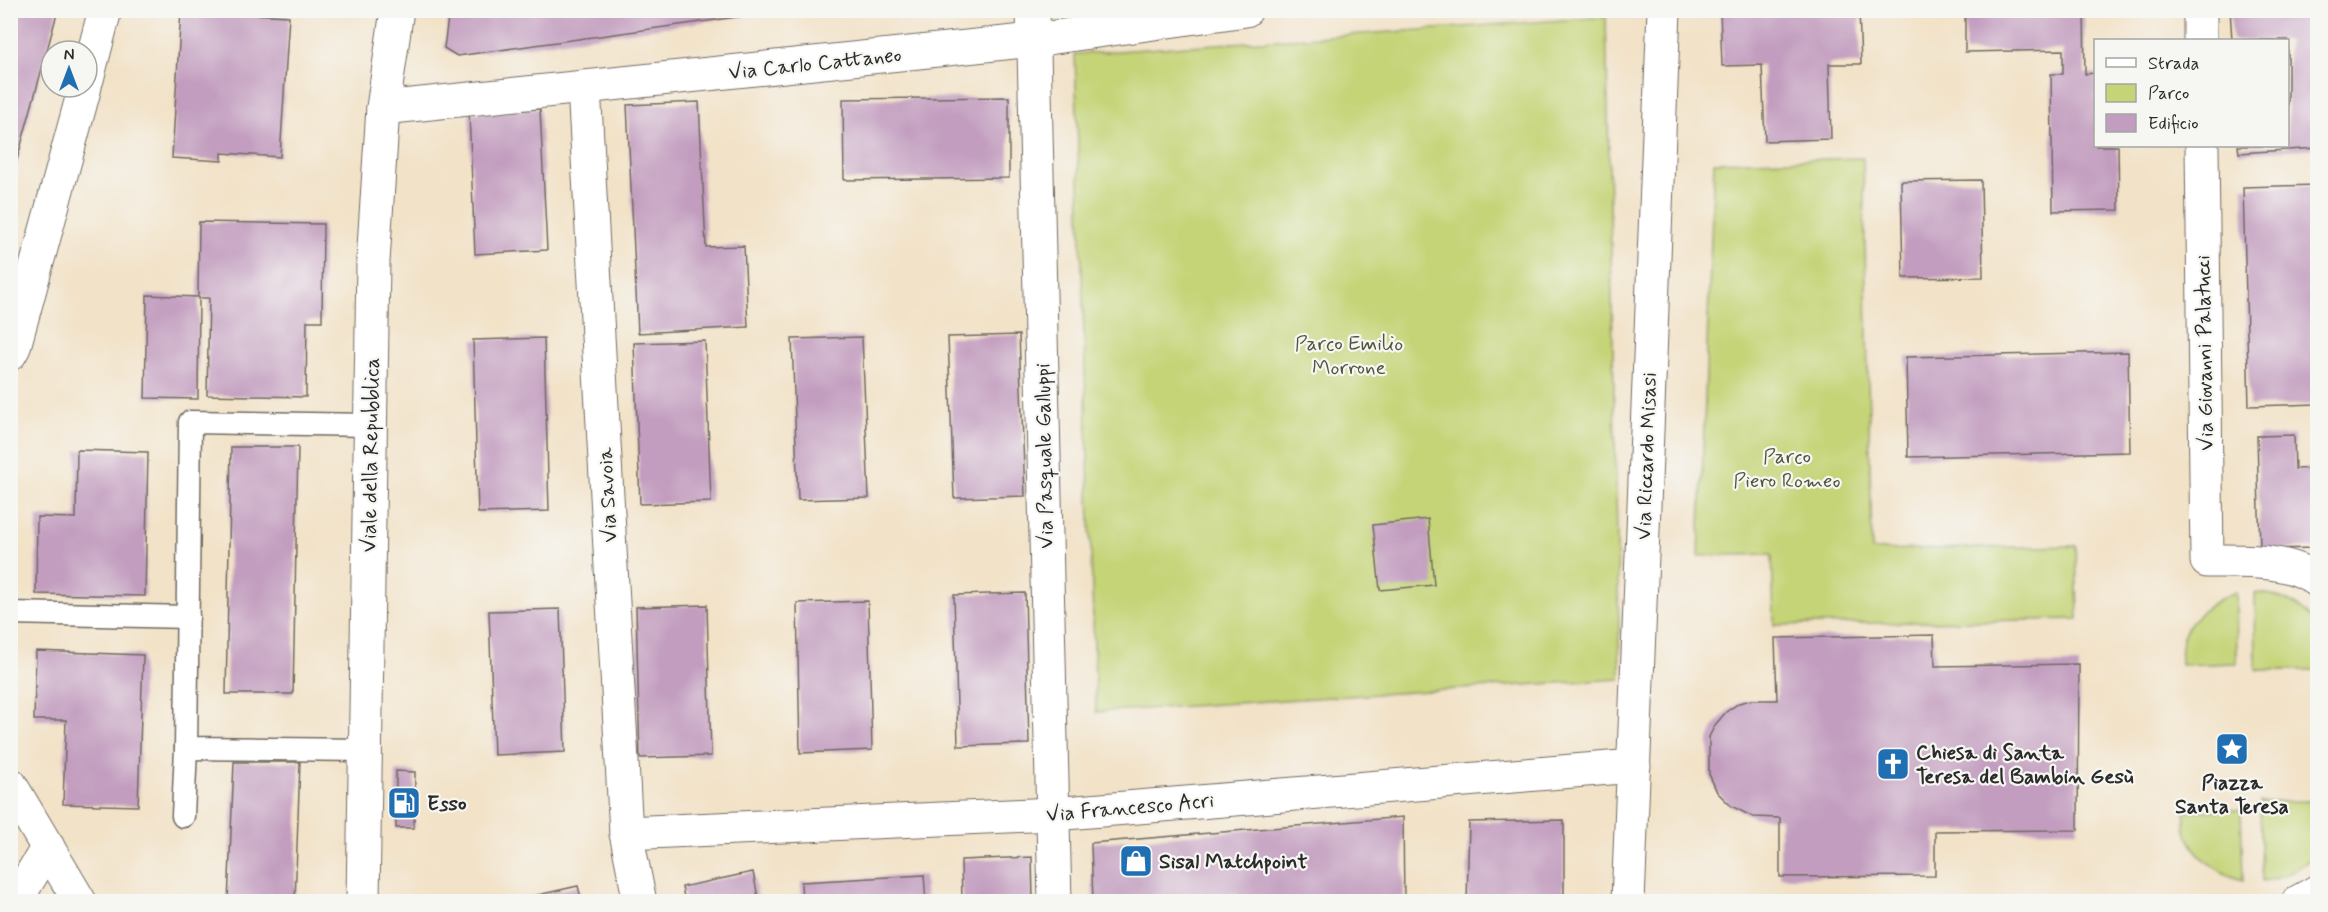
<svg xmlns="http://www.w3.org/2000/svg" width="2328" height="912" viewBox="0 0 2328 912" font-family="Mynerve,sans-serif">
<rect width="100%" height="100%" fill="#f6f6f2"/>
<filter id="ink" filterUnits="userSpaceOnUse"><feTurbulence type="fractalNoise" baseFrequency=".0167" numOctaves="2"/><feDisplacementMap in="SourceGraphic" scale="12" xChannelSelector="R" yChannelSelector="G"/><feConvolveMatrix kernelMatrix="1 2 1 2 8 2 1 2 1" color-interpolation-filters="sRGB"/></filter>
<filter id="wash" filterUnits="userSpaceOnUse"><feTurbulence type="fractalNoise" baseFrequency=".008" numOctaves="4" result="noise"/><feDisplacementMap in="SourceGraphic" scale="24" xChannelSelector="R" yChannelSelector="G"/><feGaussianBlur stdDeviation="1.35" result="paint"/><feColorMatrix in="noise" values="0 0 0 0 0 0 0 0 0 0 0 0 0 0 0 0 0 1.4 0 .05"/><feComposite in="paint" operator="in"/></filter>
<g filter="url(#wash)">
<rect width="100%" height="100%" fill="#f2e2c7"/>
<g fill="#c5d477" stroke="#788051" stroke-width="1.5">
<polygon points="1606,17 1620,679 1096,712 1075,54"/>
<polygon points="1863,158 1872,550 2076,546 2078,619 1774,625 1772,554 1699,556 1714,162"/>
<path d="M2236 592 2237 663 2181 665C2181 659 2180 652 2181 646 2184 620 2214 600 2236 592Z"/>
<path d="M2255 593C2278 593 2305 606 2317 626V670H2256Z"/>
<path d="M2317 801V853C2301 868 2285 879 2262 881L2260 802Z"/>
<path d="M2241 810 2243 880C2220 874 2192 856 2186 831 2184 825 2185 817 2185 811Z"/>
</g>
<g id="blocks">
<g fill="#c29dbf">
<polygon points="10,10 58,10 11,182 10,182"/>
<polygon points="181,10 289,16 280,157 222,153 222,161 172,158"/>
<polygon points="449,10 772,10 772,12 457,56 444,48"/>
<polygon points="1720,10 1859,10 1861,64 1829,64 1831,139 1765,141 1762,65 1722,66"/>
<polygon points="1965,10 2084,10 2085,74 2096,73 2096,146 2118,146 2119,210 2053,211 2051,74 2063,74 2063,50 1965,52"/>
<polygon points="2230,10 2317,10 2318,148 2239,153 2238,146 2288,146 2288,40 2232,40"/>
<polygon points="1009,97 1009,178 844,180 843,99"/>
<polygon points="699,102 706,247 744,246 748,327 638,333 627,105"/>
<polygon points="540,109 547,250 475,254 469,113"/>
<polygon points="1981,180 1983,277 1903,278 1901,181"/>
<polygon points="2318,185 2318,404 2249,406 2243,187"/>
<polygon points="199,222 323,224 322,321 307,321 306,397 207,395 209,298 199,298 198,399 145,398 147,295 198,297"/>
<polygon points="1019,335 1025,496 954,498 948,337"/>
<polygon points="862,337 869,498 798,500 792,339"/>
<polygon points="544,338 549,511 478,513 473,340"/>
<polygon points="705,341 711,502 640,504 634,343"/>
<polygon points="2128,352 2130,452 1908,457 1906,357"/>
<polygon points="2294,435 2295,469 2318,468 2318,548 2260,549 2257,436"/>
<polygon points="231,447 298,447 293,694 226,694"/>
<polygon points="77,450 148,452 145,596 36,594 37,517 76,518"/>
<polygon points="1428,519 1434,585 1380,590 1373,525"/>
<polygon points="1025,593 1029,744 958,746 954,595"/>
<polygon points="868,601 872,750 800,753 797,603"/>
<polygon points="707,605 711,756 640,758 636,607"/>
<polygon points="560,609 565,752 494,755 489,611"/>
<polygon points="1934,635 1935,666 2079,664 2078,830 1935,831 1935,876 1780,877 1780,818 1753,817 1731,806 1717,792 1709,774 1709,737 1715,725 1726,712 1739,703 1751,700 1777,700 1775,638"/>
<polygon points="36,651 143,655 138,806 63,804 66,720 34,720"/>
<polygon points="234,762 300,762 295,902 228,902"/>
<polygon points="396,771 415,772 414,828 396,828"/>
<polygon points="1403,817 1404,902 1239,902 1238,894 1206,896 1206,902 1093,902 1091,843"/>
<polygon points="1564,820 1564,902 1467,902 1469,822"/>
<polygon points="1032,857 1033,902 962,902 961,860"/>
<polygon points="753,872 759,902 685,902 682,887"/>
<polygon points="924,875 926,902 802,902 801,882"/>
<polygon points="578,886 582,902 511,902 511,901"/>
</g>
</g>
</g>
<g filter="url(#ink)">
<use href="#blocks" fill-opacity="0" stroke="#716b62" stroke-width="1.5"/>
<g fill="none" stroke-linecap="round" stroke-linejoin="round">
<defs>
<g id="service">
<polyline points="10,613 188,617"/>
<polyline points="366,750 186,748 190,422 371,425"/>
<polyline points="183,816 186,748"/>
</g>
<g id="minor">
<polyline points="1033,10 1055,902"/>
<polyline points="2200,10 2200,40"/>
<polyline points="87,79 105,10"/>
<polyline points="584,87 626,833 640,902"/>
<polyline points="383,108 1034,40 1246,10"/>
<path d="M2202 146 2207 561C2240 561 2291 558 2318 581"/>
<polyline points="10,354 14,347 85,87"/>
<polyline points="10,784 80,902"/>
<polyline points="626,833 1053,814 1634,766"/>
<polyline points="15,902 48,847"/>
<polyline points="2298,902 2318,891"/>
</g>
<g id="primary">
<polyline points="363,902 373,262 383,108 397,10"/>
<polyline points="1628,902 1664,10"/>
</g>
</defs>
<use href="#service" stroke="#716b62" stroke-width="25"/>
<use href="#minor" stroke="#716b62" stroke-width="35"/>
<use href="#primary" stroke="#716b62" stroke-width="35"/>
<use href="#service" stroke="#fff" stroke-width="22"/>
<use href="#minor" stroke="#fff" stroke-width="33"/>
<use href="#primary" stroke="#fff" stroke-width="33"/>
</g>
</g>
<defs>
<symbol id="sight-square" viewBox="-11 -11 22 22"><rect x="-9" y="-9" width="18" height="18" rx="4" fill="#1f6fb2" stroke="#f6f6f2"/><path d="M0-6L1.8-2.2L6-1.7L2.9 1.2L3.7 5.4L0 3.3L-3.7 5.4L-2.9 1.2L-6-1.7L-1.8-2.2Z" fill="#fff"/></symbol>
<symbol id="church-square" viewBox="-11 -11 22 22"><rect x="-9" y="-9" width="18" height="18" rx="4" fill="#1f6fb2" stroke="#f6f6f2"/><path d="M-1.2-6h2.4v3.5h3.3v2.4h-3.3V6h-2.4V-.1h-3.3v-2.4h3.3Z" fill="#fff"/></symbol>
<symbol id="fuel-square" viewBox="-11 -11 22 22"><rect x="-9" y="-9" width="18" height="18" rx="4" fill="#1f6fb2" stroke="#f6f6f2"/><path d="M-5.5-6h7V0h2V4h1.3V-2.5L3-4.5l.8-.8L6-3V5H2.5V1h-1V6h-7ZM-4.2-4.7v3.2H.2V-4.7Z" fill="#fff"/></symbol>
<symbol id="shop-square" viewBox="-11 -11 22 22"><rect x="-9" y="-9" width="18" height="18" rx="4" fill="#1f6fb2" stroke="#f6f6f2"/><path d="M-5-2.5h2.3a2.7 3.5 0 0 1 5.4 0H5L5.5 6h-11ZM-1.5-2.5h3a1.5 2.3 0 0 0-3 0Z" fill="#fff"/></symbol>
</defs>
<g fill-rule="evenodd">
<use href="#sight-square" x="2213" y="730" width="38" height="38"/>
<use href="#church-square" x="1874" y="745" width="38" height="38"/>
<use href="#fuel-square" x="385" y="784" width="38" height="38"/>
<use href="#shop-square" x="1117" y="842" width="38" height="38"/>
</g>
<g text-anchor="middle" stroke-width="4.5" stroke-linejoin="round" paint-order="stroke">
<g font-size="21" fill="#2b2b2b" stroke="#f6f6f2">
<text transform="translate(815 63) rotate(-6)" y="7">Via Carlo Cattaneo</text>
<text transform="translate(2204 353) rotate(-91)" y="7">Via Giovanni Palatucci</text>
<text transform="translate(370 455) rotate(-89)" y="7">Viale della Repubblica</text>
<text transform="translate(1044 456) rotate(-91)" y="7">Via Pasquale Galluppi</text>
<text transform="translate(1646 456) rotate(-88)" y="7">Via Riccardo Misasi</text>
<text transform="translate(607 495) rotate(-93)" y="7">Via Savoia</text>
<text transform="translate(1130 807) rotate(-5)" y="7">Via Francesco Acri</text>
</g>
<g font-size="21" fill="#52553e" stroke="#f6f6f2">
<text x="1349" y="350">Parco Emilio<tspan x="1349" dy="24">Morrone</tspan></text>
<text x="1787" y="463">Parco<tspan x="1787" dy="24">Piero Romeo</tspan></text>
</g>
<g font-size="21" font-weight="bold" fill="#2b2b2b" stroke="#f6f6f2" text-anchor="start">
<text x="1916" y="759">Chiesa di Santa<tspan x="1916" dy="24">Teresa del Bambin Gesù</tspan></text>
<text x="2232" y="789" text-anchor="middle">Piazza<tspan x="2232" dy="24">Santa Teresa</tspan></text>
<text x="427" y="810">Esso</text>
<text x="1159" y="868">Sisal Matchpoint</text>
</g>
</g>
<rect width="2328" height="912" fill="none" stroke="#f6f6f2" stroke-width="36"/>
<rect x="2094" y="39" width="195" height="108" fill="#f6f6f2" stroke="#a5a5a2" stroke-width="1.5"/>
<rect x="2106" y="58" width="30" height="9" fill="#ffffff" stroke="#a5a5a2" stroke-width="1.5"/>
<text x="2148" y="69" font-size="18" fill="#2b2b2b">Strada</text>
<rect x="2106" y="84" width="30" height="18" fill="#c5d477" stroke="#a5a5a2" stroke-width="1.5"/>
<text x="2148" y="99" font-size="18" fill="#2b2b2b">Parco</text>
<rect x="2106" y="114" width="30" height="18" fill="#c29dbf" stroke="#a5a5a2" stroke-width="1.5"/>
<text x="2148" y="129" font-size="18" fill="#2b2b2b">Edificio</text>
<g transform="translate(69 69)"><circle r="28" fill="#f6f6f2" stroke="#a5a5a2" stroke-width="1.5"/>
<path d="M0-4.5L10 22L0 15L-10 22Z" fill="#1f6fb2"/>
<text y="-9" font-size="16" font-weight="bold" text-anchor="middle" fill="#2b2b2b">N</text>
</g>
</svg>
